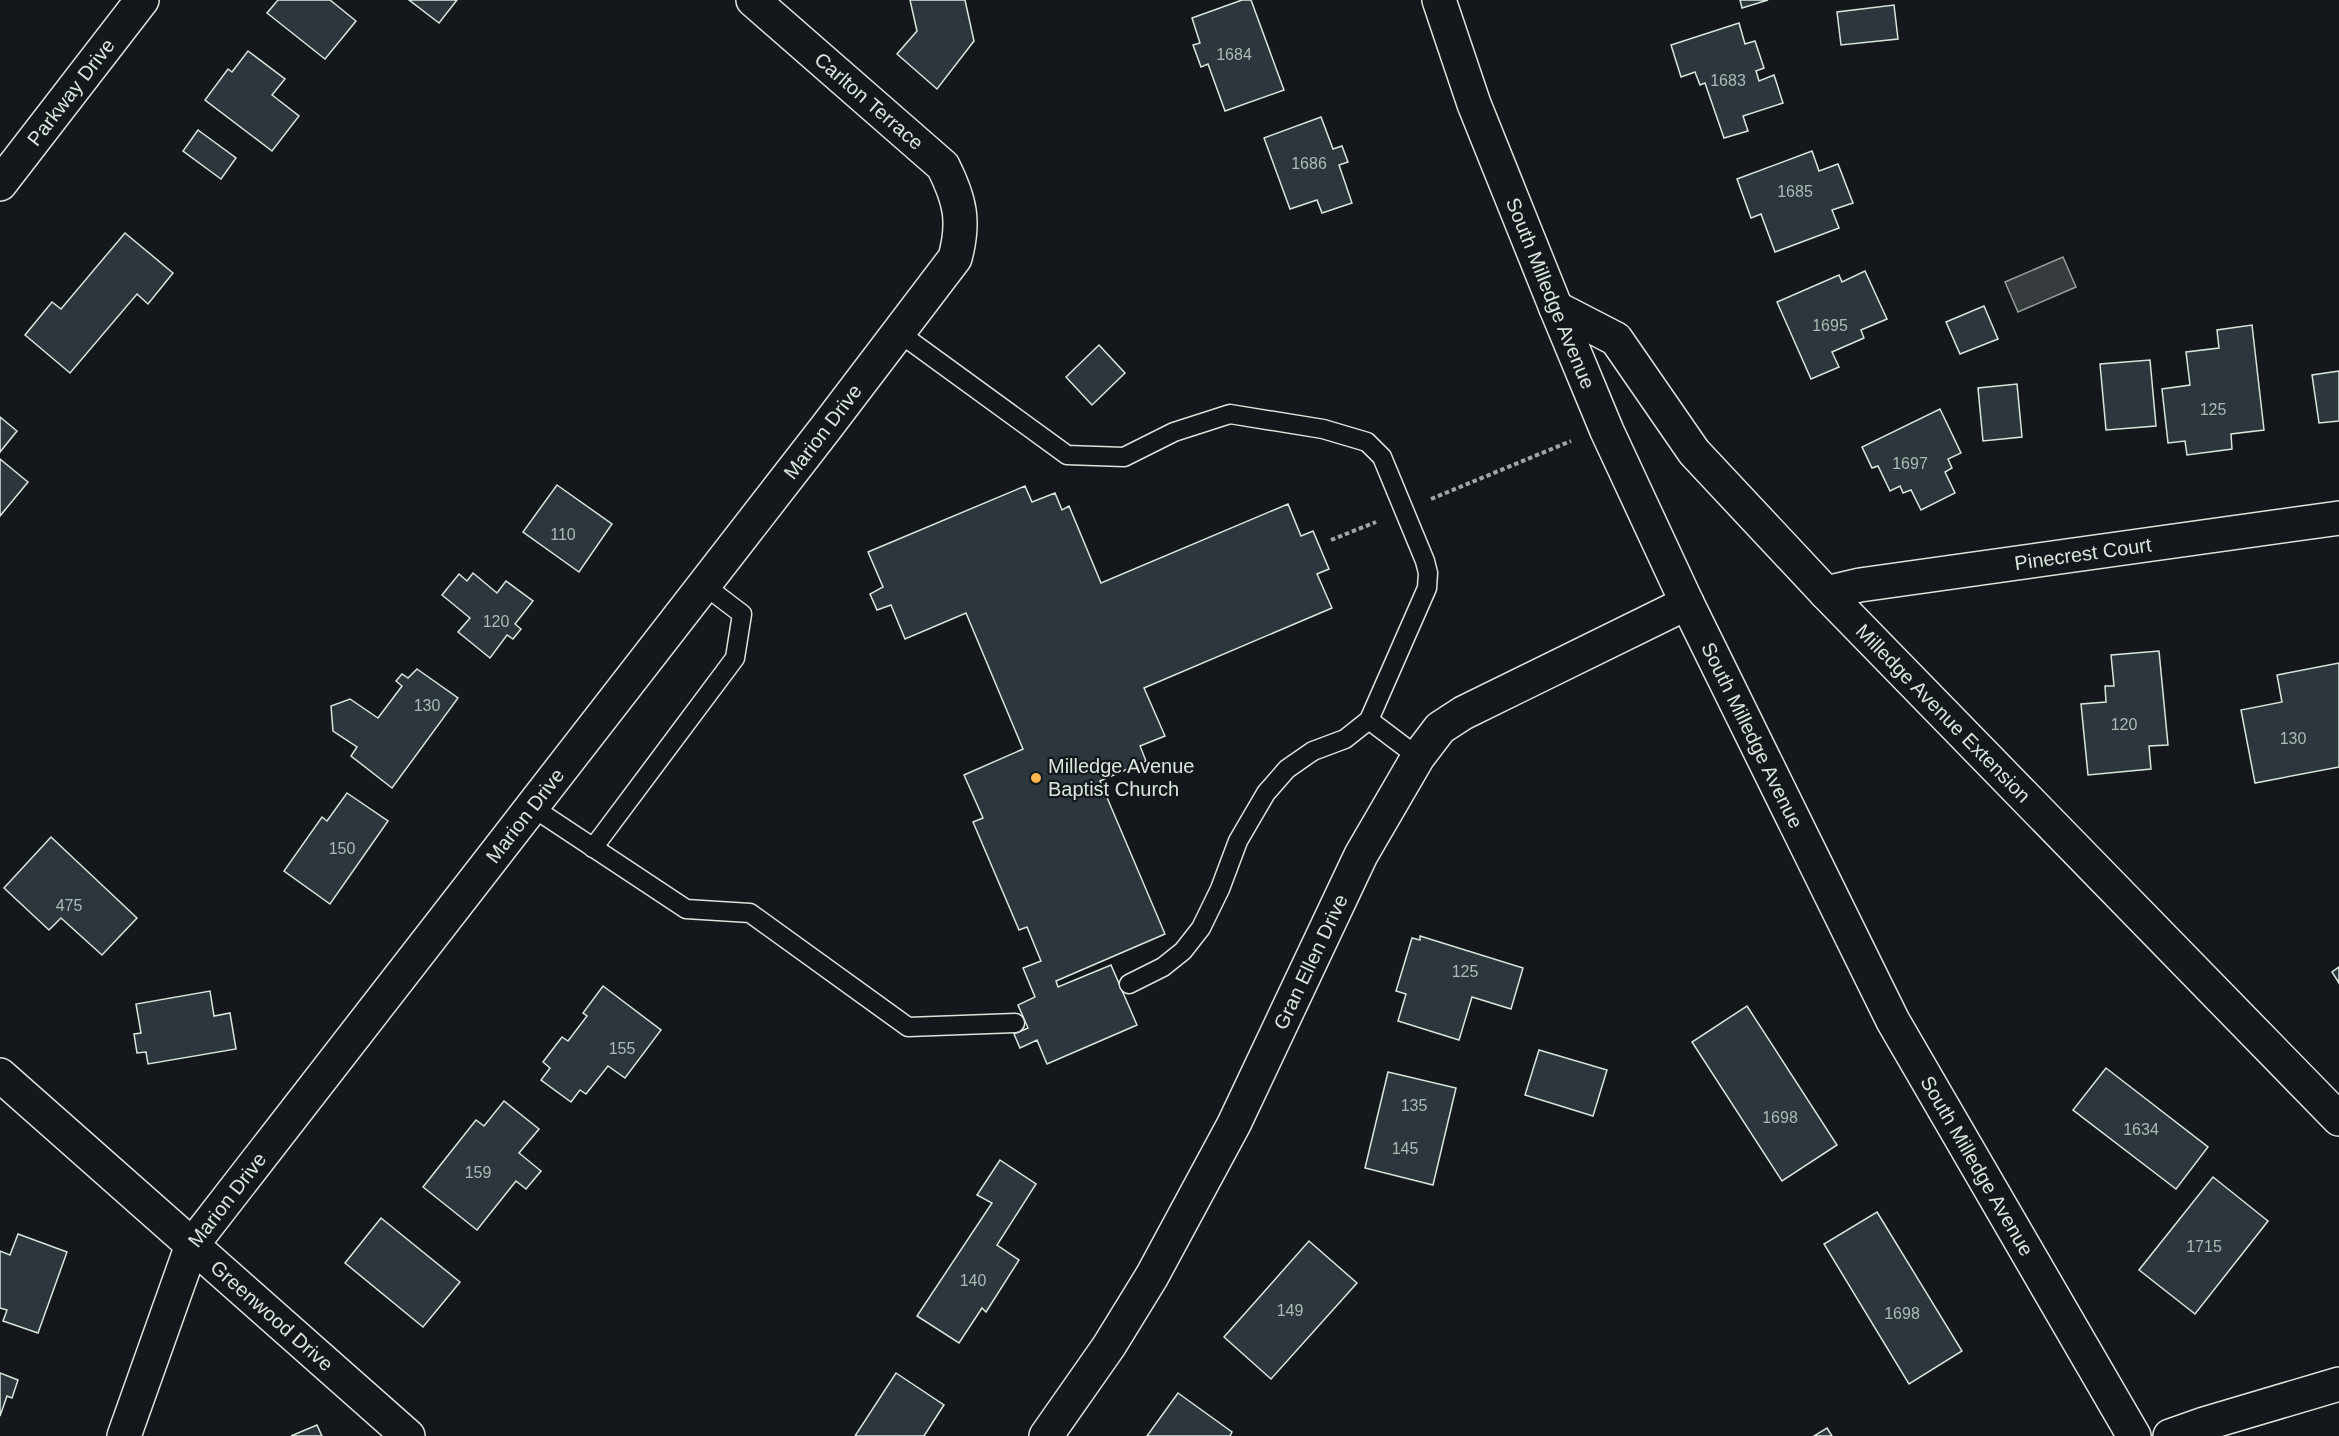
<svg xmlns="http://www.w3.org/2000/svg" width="2339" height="1436" viewBox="0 0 2339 1436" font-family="Helvetica,sans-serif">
<rect width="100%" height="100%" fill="#14181c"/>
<polygon fill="#363b3e" stroke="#939e99" stroke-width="1.5" points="2063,257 2076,287 2018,312 2005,282"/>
<g fill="#2c363c" stroke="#d8e6dc" stroke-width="1.5">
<polygon points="278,0 330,0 356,21 325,59 267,13"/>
<polygon points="409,0 457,0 439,23"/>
<polygon points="910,0 965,0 974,41 937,89 897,54 917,31"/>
<polygon points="1242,0 1251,0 1284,90 1225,111 1208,64 1201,67 1193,45 1200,43 1192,18"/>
<polygon points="1740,0 1768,0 1742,8"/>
<polygon points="1894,5 1898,39 1841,45 1837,12"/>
<polygon points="1739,23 1745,44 1755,41 1764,68 1756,71 1759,81 1774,75 1783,103 1743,116 1748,131 1724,138 1705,83 1700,85 1695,72 1681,77 1671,45"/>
<polygon points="248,51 285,79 272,95 299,116 272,151 205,100 228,69 232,72"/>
<polygon points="1321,117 1333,149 1342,146 1348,162 1339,165 1352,203 1322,213 1317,200 1290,209 1264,138"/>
<polygon points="198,130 236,158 221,179 183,151"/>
<polygon points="1812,151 1819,171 1838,164 1853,203 1832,210 1839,228 1775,252 1761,214 1751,218 1737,179"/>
<polygon points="125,233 173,273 148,304 137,294 70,373 25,335 52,302 61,309"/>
<polygon points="1865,271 1887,319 1861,330 1864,338 1832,352 1839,367 1811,379 1777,302 1839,275 1842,282"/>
<polygon points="1984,306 1998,339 1960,354 1946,322"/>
<polygon points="2252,325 2264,430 2231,434 2232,449 2187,455 2185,441 2168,443 2162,389 2190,385 2186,352 2219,348 2217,330"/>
<polygon points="1099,345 1125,373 1092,405 1066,377"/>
<polygon points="2150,360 2156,426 2106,430 2100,364"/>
<polygon points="2339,371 2339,421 2319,423 2312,375"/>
<polygon points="2017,384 2022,437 1983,441 1978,388"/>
<polygon points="1940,409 1961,453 1948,459 1952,468 1945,472 1955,493 1921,510 1911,490 1903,493 1900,486 1890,491 1878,466 1872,468 1862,447"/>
<polygon points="0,417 17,431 0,452"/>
<polygon points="0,459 28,482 0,516"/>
<polygon points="557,485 612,524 579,572 523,532"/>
<polygon points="1025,486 1032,502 1055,493 1062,510 1069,506 1101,583 1288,504 1301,536 1313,531 1329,569 1317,574 1332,608 1144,688 1165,736 1140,746 1146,761 1100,781 1165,934 1056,981 1058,987 1111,965 1137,1025 1047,1064 1037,1040 1020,1048 1014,1034 1028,1028 1018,1005 1035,997 1023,968 1041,961 1027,927 1019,930 973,822 983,818 964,775 1023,749 966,613 905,639 891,605 877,610 870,594 883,587 868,552"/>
<polygon points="473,573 497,593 506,581 533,601 515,624 521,629 513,639 507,635 490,658 458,632 470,618 442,595 459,574 467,581"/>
<polygon points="2159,651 2168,745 2149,746 2151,769 2088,775 2081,704 2106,702 2105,686 2114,686 2111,655"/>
<polygon points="2339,663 2339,767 2255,783 2241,710 2282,702 2277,675"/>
<polygon points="417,669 458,698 392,788 351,756 357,747 333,731 331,706 350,699 378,718 402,686 396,681 402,674 408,678"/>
<polygon points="347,793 388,821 330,904 284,871 322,817 327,821"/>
<polygon points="51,837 137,918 102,955 61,918 49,930 4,888"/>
<polygon points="1420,936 1523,968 1511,1009 1472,997 1459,1040 1398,1021 1406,994 1396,991 1412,938 1420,940"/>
<polygon points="2339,967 2339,983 2332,972"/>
<polygon points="603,986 661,1030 625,1078 608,1066 586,1094 580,1090 571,1102 541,1080 550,1068 543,1062 562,1037 568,1041 587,1016 583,1013"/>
<polygon points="210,991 214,1016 230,1013 236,1049 148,1064 146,1052 137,1053 134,1034 141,1033 136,1004"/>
<polygon points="1747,1006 1837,1145 1782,1181 1692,1042"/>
<polygon points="1539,1050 1607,1070 1593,1116 1525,1095"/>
<polygon points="2106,1068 2208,1147 2176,1189 2073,1110"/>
<polygon points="1388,1072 1456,1088 1433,1185 1365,1168"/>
<polygon points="504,1101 539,1129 519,1153 541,1171 526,1189 516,1181 477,1230 423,1187 476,1120 484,1126"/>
<polygon points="1000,1160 1036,1184 997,1245 1019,1260 986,1312 982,1308 959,1343 917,1316 992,1203 977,1195"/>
<polygon points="2213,1177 2268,1221 2195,1314 2139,1270"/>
<polygon points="1877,1212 1962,1351 1909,1384 1824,1244"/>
<polygon points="381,1218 460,1282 423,1327 345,1263"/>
<polygon points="18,1234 67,1252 38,1333 3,1321 7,1310 0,1308 0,1251 10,1255"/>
<polygon points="1309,1241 1357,1283 1271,1379 1224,1337"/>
<polygon points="0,1373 18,1380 12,1398 7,1396 0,1416"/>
<polygon points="896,1373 944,1405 940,1411 924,1436 855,1436"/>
<polygon points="1178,1393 1232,1432 1230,1436 1147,1436"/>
<polygon points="317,1425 322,1436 291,1436"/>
<polygon points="1827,1428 1832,1436 1814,1436"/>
</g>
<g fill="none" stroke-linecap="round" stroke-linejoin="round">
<defs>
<g id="lane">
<polyline points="898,332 1067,455 1124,457 1174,432 1230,414 1323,429 1367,442 1382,457 1425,561 1428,573 1427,588 1369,720 1345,739 1313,751 1287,769 1266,793 1238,841 1220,889 1201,928 1183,951 1163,967 1129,984"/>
<polyline points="1369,720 1418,757"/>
<polyline points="532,807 686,909 750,913 908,1027 1015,1023"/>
<polyline points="593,848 735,658 742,614 704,585"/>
</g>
<g id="street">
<path id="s1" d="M0 184 142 0"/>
<path id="s2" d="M1556 308 1616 339 1694 452 1826 593 2339 1119"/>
<path id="s3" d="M1826 593 1860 585 2339 518"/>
<path id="s4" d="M0 1075 408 1436"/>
<path id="s5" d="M124 1436 192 1245 825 429 955 258C965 221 960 200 943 166L753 0"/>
<path id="s6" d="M1046 1436 1109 1346 1152 1276 1234 1124 1361 855 1418 757 1440 728 1463 713 1687 603"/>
</g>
<g id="secondary">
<path id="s7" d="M1439 0 1474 104 1556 308 1607 431 1687 603 1893 1021 2134 1436"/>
<polyline points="2170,1436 2204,1424 2339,1384"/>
</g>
</defs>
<use href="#lane" stroke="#d8e6dc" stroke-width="21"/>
<use href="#street" stroke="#d8e6dc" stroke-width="36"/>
<use href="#secondary" stroke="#d8e6dc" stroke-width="36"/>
<g stroke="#9da8a2" stroke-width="4" stroke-dasharray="4.5 3" stroke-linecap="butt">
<polyline points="1431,499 1571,441"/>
<polyline points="1331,540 1376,522"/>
</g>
<use href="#lane" stroke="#14181c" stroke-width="18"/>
<use href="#street" stroke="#14181c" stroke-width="33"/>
<use href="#secondary" stroke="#14181c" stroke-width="33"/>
</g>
<circle fill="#ffb74d" stroke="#14181c" stroke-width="2" cx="1036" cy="778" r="6"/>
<g text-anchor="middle" stroke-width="4.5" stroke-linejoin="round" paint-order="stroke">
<g font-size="16" fill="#adbab4">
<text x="1234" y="60">1684</text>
<text x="1728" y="86">1683</text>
<text x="1309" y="169">1686</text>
<text x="1795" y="197">1685</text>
<text x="1830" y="331">1695</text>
<text x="2213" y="415">125</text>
<text x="1910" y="469">1697</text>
<text x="563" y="540">110</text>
<text x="496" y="627">120</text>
<text x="427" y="711">130</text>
<text x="2124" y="730">120</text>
<text x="2293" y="744">130</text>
<text x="342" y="854">150</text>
<text x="69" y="911">475</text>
<text x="1465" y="977">125</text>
<text x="622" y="1054">155</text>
<text x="1414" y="1111">135</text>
<text x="1780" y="1123">1698</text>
<text x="2141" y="1135">1634</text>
<text x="1405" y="1154">145</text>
<text x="478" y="1178">159</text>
<text x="2204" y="1252">1715</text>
<text x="973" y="1286">140</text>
<text x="1290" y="1316">149</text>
<text x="1902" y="1319">1698</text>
</g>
<g font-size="20" fill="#d8e6dc" stroke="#14181c">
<text dy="7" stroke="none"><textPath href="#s1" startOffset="116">Parkway Drive</textPath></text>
<text transform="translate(869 101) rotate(41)" y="7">Carlton Terrace</text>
<text dy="7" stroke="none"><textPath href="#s7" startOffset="314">South Milledge Avenue</textPath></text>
<text dy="7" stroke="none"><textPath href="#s5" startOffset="1232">Marion Drive</textPath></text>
<text dy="7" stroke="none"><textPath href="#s3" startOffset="260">Pinecrest Court</textPath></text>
<text dy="7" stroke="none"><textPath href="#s2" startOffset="566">Milledge Avenue Extension</textPath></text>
<text dy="7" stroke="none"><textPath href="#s7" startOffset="800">South Milledge Avenue</textPath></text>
<text dy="7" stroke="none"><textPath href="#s5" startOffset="746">Marion Drive</textPath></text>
<text dy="7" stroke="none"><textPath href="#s6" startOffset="544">Gran Ellen Drive</textPath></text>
<text dy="7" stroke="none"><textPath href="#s7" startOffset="1286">South Milledge Avenue</textPath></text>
<text dy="7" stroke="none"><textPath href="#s5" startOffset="260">Marion Drive</textPath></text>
<text dy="7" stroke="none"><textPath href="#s4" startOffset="363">Greenwood Drive</textPath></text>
</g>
<g font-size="20" fill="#d8e6dc" stroke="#14181c" text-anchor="start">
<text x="1048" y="773">Milledge Avenue<tspan x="1048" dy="23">Baptist Church</tspan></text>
</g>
</g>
</svg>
